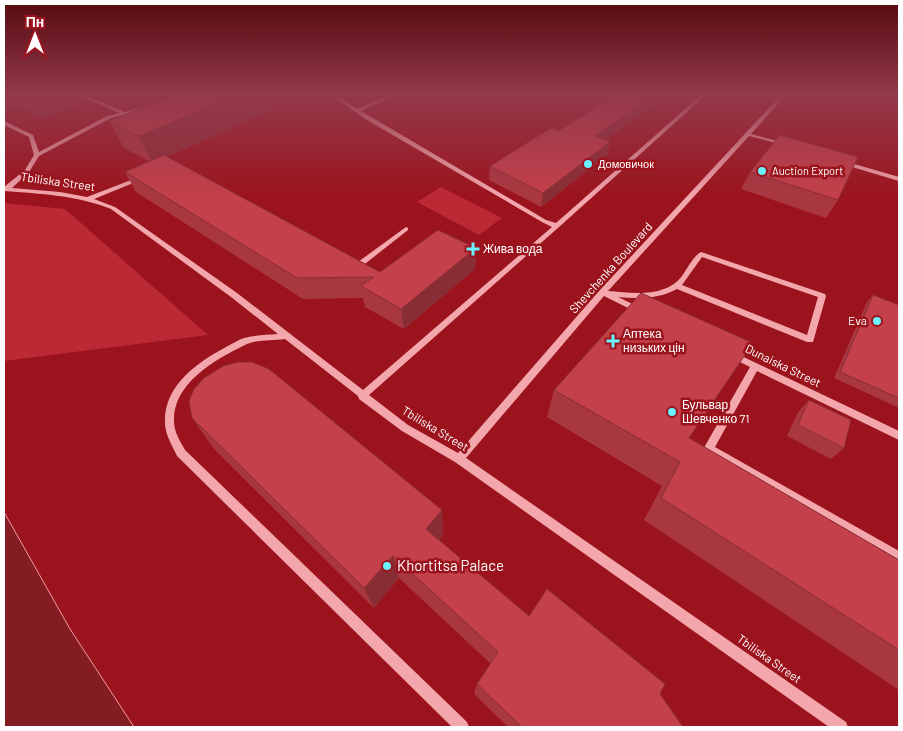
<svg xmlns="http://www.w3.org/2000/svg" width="903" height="731" viewBox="0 0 903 731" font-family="Barlow,sans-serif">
<rect width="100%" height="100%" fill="#9b131c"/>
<g fill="#bb2935">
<polygon points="441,187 502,218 479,235 417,202"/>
<polygon points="4,203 65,209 208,335 4,361"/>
</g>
<polygon fill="#841d23" stroke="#f699a2" points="4,512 70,629 134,727 4,727"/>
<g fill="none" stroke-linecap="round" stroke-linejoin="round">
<g fill="#f3a7ad" fill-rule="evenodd">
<path d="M79 95H85L125 112 145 107 148 109 111 118 39 156 29 172 12 188 60 192 87 197 139 177H143V179L94 199 115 207 237 293 363 390 552 227 542 222 367 120 331 95H336L357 109 390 95H396L361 111 546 220 556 223 701 95H706L559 227 369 395 408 425 458 453 599 291 781 95H786L751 134 788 144V146L749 136 608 291C633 293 665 298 682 276 688 268 693 256 701 252L825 294 826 296 813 342H807L677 289C659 299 638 299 618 297L643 309 644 311 643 313 640 314 604 296 466 458 846 722 848 727H829L455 462 402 431 359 399 358 396 285 339C273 341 259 339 247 344 242 346 238 349 233 351 207 365 173 387 174 421 174 432 180 441 185 450L467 722 469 727H452L177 456C172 445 164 433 165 420 165 385 198 362 226 347 232 344 238 340 244 338 255 335 267 335 278 334L231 297 111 209C76 195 41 194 4 191V187L25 170 34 155 29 137 4 125V121L33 135 39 152 107 116 119 113ZM702 257 818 297 807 335 682 285Z"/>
<polygon points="844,161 899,177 899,181 842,164 842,162"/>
<polygon points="406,227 408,228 408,230 361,267 355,267 347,261 351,259 358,262"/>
<polygon points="731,351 899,431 899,440 757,371 715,447 899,551 899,563 705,452 704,449 705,446 750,367 728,356 727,354"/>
</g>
</g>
<g fill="#a93740">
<polygon points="4,95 79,95 84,103 41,118 21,106 4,112"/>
<polygon points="175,95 271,95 274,108 167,157 380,272 476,248 475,269 404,329 365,307 363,298 303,299 136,192 125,172 149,161 124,148 109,121"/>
<polygon points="668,95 605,140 610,142 607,155 541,207 489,180 490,166 559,131"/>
<polygon points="750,172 838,200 826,218 741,189"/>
<polygon points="873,295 899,305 899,408 834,378 867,302"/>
<polygon points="554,390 689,438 899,560 899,690 644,520 662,486 547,417"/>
<polygon points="809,400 844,448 831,459 787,436 798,412"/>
<polygon points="192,418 442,510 443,536 439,540 529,616 660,694 683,727 508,727 474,694 477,684 491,664 399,578 374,608 215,450"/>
</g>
<g fill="#892d34">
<polygon points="4,95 14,95 21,106 4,112"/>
<polygon points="26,95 79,95 84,103 41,118"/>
<polygon points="237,95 271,95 274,108 153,163 139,136"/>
<polygon points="654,95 668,95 592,149 595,136"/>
<polygon points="610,142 607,155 541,207 543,193"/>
<polygon points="476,248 475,269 404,329 401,309"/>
<polygon points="442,510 443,536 429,554 426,529"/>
<polygon points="393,556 399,578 374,608 364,588"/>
</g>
<g fill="#c4404a" stroke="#892d34">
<polygon points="175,95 237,95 139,136 109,121"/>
<polygon points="614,95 654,95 595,136 610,142 543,193 490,166 551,128 559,131"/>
<polygon points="780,135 858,157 838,200 750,172"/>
<polygon points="164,155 380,272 438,230 476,248 401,309 361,286 374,277 297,278 125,172"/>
<polygon points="641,293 753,343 689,438 899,560 899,650 661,498 680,462 554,390"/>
<polygon points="873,295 899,305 899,398 840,372"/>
<polygon points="238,362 252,362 269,369 442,510 426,529 529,616 547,589 665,684 660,694 683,727 522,727 477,684 498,652 393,556 364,588 192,418 189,401 194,389 204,378 223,366"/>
<polygon points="809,400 851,420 844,448 798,425"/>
</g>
<linearGradient id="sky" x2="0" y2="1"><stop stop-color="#550a0f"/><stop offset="0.48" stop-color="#93394b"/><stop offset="1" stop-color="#93394b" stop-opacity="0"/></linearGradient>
<rect width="903" height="197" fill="url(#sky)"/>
<g fill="#6af3ff" stroke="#9b131c" stroke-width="2">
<circle cx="588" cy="164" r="5"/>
<circle cx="762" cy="171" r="5"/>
<path d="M470.5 241.5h5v5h5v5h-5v5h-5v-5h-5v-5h5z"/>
<circle cx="877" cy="321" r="5"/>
<path d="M610.5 333.5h5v5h5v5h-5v5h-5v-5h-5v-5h5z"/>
<circle cx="672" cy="412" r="5"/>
<circle cx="387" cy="566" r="5"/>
</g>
<g text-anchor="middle" stroke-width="5" stroke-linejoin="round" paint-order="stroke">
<g font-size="11" fill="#fff" stroke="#9b131c" text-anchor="start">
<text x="598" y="168">Домовичок</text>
<text x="772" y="175">Auction Export</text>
</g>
<g font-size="12" fill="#fff" stroke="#9b131c">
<text transform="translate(58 182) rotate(8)" y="4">Tbiliska Street</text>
<text transform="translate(611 268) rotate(-48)" y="4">Shevchenka Boulevard</text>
<text transform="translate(783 366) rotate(26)" y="4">Dunaiska Street</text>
<text transform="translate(435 429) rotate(31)" y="4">Tbiliska Street</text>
<text transform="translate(769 659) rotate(35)" y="4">Tbiliska Street</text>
</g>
<g font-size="12" fill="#fff" stroke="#9b131c" text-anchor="start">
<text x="483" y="253">Жива вода</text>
<text x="867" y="325" text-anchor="end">Eva</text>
<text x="623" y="338">Аптека<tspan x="623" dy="14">низьких цін</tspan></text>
<text x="682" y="409">Бульвар<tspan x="682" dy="14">Шевченко 71</tspan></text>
</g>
<g font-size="15" fill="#fff" stroke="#9b131c" text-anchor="start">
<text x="397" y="571">Khortitsa Palace</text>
</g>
</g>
<rect width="903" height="731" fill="none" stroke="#ffffff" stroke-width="10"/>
<g transform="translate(35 35)" stroke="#9b131c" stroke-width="4" paint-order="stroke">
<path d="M0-4L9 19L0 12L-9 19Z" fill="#ffffff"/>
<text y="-8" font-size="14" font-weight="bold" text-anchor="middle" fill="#ffffff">Пн</text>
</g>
</svg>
